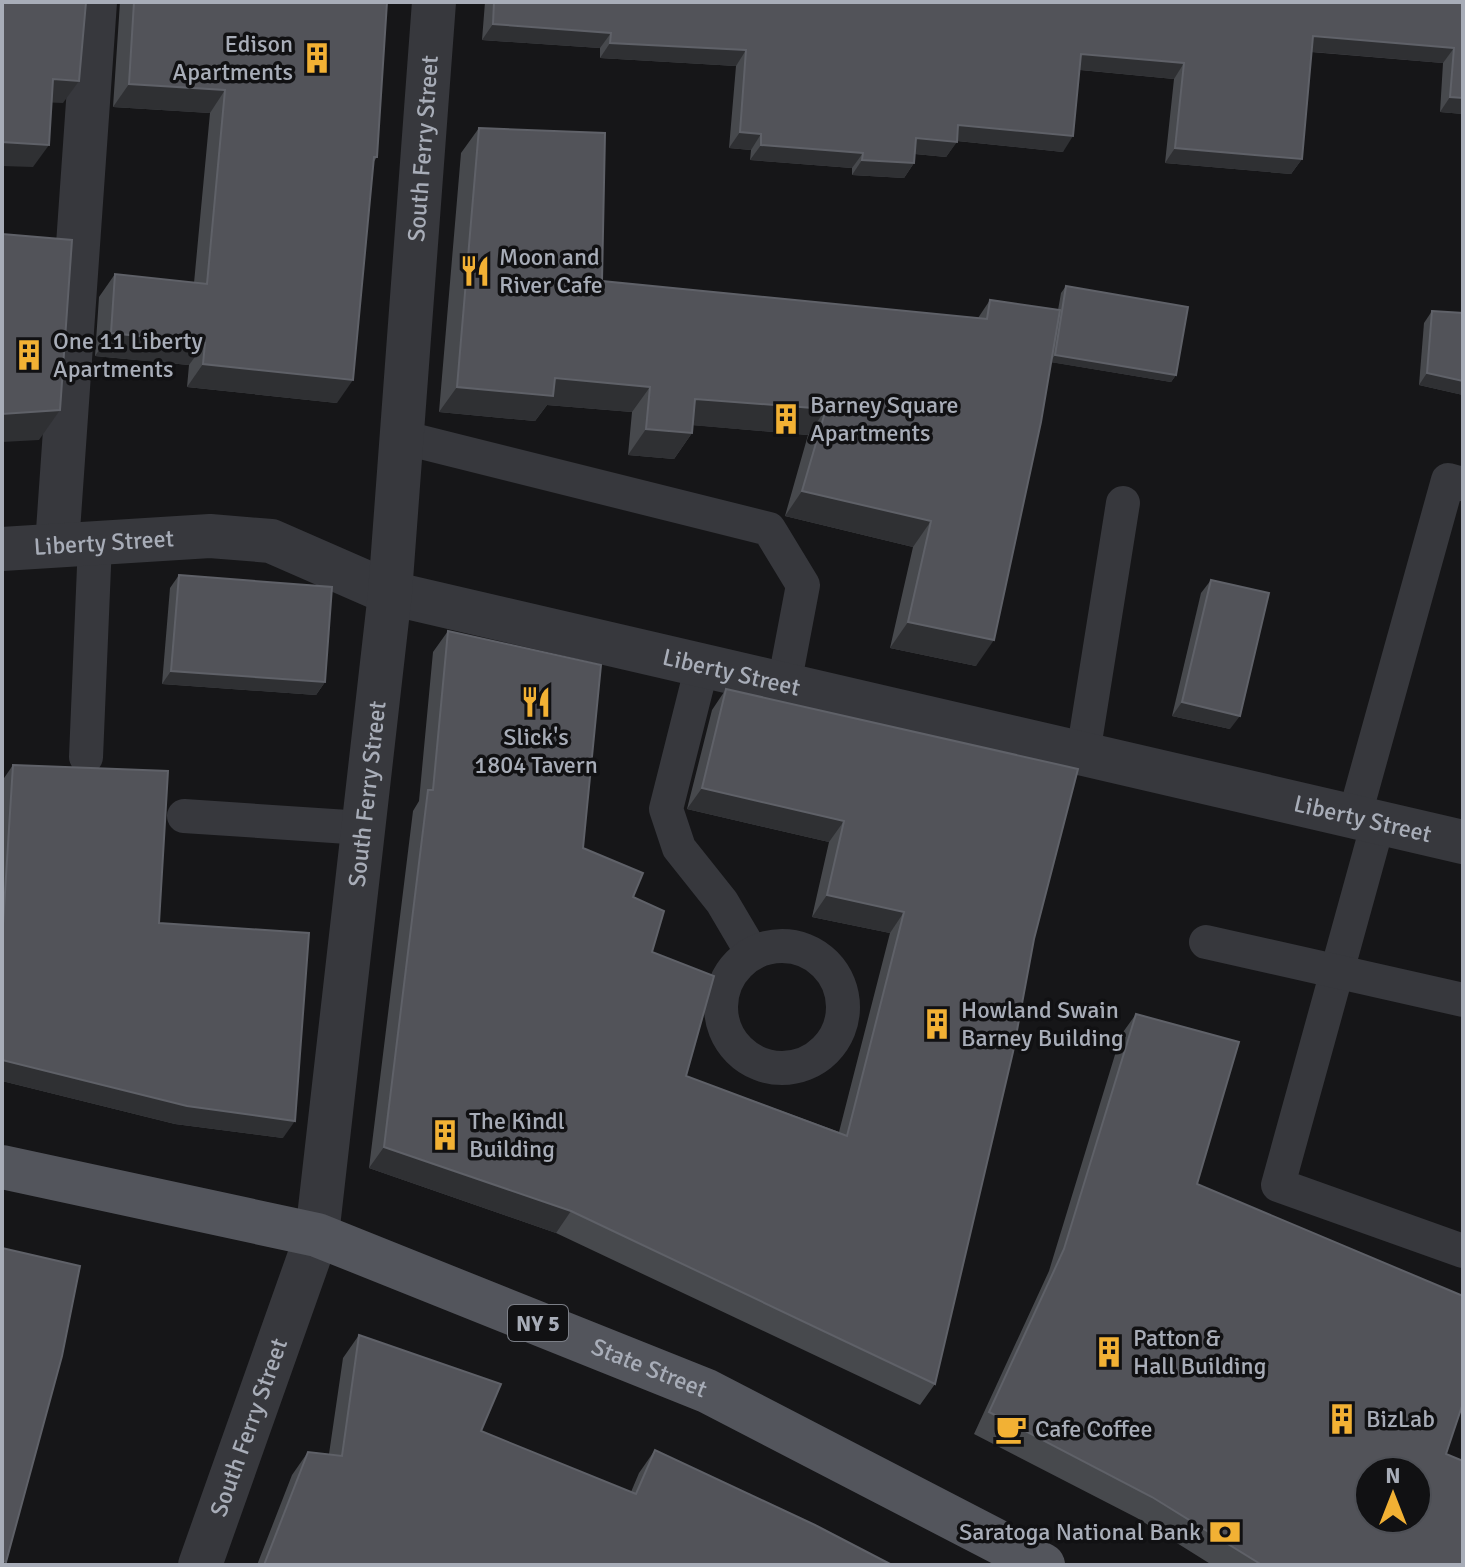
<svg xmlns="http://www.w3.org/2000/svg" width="1465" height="1567" viewBox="0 0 1465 1567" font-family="Signika,sans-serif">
<rect width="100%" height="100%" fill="#161618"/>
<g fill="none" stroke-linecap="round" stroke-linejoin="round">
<g stroke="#37383d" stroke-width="34">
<polyline points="401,437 769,529 803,585 784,685"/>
<polyline points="702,666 666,809 679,848 722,902 752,953"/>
<polyline points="1083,754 1123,503"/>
<polyline points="86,757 95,543"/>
<polyline points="184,816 363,828"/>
<polyline points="1354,818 1448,480 1463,484"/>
<polyline points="1378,823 1278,1185 1463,1251"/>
<polyline points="1206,942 1463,1000"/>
<circle cx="782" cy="1007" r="61"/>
</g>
<g stroke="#37383d" stroke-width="44">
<polyline points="57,545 95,2"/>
<path id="s1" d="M2 549 210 536 271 541 390 593 1463 842"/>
<path id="s2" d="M200 1565 317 1235 390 593 434 2"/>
</g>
<path stroke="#53555c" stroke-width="44" id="s3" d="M2 1167 317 1235 707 1391 1043 1565"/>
</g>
<g fill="#47494d">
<polygon points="120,2 387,2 377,157 373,163 337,403 187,387 189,365 95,356 99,297 115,274 194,283 210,113 113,107"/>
<polygon points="485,2 1463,2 1463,114 1440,112 1443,63 1311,52 1302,159 1291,174 1165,163 1174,79 1080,70 1063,152 957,141 946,157 915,154 914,163 904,178 852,175 852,168 750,160 751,150 729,148 736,66 600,58 600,48 482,40"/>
<polygon points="479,128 602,281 978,318 990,300 1058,310 1061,293 1066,286 1176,375 1171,382 1051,362 976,666 890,648 913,547 785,516 808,435 693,425 692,433 674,459 628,455 632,412 547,405 535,421 439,412 461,153"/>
<polygon points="1432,311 1463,395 1419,385 1424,323"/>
<polygon points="179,575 325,682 316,695 162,684 170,588"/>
<polygon points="1211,580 1230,729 1172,716 1201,593"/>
<polygon points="448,631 583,848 633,897 652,952 686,1076 839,1132 890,933 812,917 829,842 687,809 712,710 726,689 1034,939 935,1384 920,1405 556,1233 369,1168 413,811 419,801 433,652"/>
<polygon points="13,765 159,923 283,1138 175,1124 2,1081 2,781"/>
<polygon points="1136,1014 1197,1184 1446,1454 1463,1565 1212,1565 1137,1518 974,1434 1049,1271 1121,1035"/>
<polygon points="359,1335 481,1431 631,1492 639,1473 655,1450 892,1565 257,1565 292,1475 308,1452 329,1454 343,1358"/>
</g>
<g fill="#2f3033">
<polygon points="493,24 611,33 600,48 482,40"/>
<polygon points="1313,36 1454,48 1443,63 1302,51"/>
<polygon points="610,43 746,50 736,66 600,58"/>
<polygon points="1081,54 1184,63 1174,79 1071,69"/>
<polygon points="53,79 79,81 63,103 37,102"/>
<polygon points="129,84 225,90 210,113 113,107"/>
<polygon points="1450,97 1463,98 1463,114 1440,112"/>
<polygon points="958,125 1073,136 1063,152 948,140"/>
<polygon points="740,132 761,134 751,150 729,148"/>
<polygon points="916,138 957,142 946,157 905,153"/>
<polygon points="2,142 49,145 33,167 2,166"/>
<polygon points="761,145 863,153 852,168 750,160"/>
<polygon points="1175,148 1302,159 1291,174 1165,163"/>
<polygon points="862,160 914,163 904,178 852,175"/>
<polygon points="111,333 205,343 189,365 95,356"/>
<polygon points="1055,355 1176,375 1171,382 1050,362"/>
<polygon points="203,364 353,380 337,403 187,387"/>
<polygon points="1427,373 1463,381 1463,395 1419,385"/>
<polygon points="555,378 650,387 632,412 547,405 535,421 439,412 457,387"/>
<polygon points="695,399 826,409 808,435 678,424"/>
<polygon points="60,410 39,440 2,442 2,414"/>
<polygon points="646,429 692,433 674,459 628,455"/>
<polygon points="802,491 931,521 913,547 785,516"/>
<polygon points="908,622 994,640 976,666 890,648"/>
<polygon points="171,671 325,682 316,695 162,684"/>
<polygon points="1182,702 1240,716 1230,729 1172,716"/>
<polygon points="702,788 844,821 829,842 687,809"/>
<polygon points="827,895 904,912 890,933 812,917"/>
<polygon points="2,1060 295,1121 283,1138 175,1124 2,1081"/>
<polygon points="384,1147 571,1211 556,1233 369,1168"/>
</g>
<g fill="#525359" stroke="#5f6168" stroke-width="2" fill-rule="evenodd">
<polygon points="2,2 86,2 79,81 53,79 49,145 2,142"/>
<polygon points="134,2 387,2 377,157 374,157 353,380 203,364 205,343 111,333 115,274 207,284 225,90 129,84"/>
<polygon points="494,2 1463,2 1463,98 1450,97 1454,48 1313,36 1302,159 1175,148 1184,63 1081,54 1073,136 958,125 957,142 916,138 914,163 862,160 863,153 761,145 761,134 740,132 746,50 610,43 611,33 493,24"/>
<polygon points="479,128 605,133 602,281 987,319 990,300 1060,310 1041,422 994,640 908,622 931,521 802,491 826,409 695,399 692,433 646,429 650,387 555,378 553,396 457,387"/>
<polygon points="2,234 72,240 60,410 2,414"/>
<polygon points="1066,286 1188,307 1176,375 1055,355"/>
<polygon points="1432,311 1463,313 1463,381 1427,373"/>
<polygon points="179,575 332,587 325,682 171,671"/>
<polygon points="1211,580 1269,593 1240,716 1182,702"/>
<polygon points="448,631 601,665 583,848 643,873 633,897 664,911 652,952 714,976 686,1076 847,1136 904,912 827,895 844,821 702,788 726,689 1078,769 1034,939 1013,1052 935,1384 571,1211 384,1147 428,790 433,790"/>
<polygon points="13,765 168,771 159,923 309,933 295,1121 187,1106 2,1060 2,940"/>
<path d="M1136 1014 1239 1042 1197 1184 1463 1296V1403L1446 1454 1463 1461V1565H1262L1152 1497 989 1412 1064 1249ZM1369 1471H1417V1519H1369Z"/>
<polygon points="2,1248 80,1266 62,1356 6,1562 2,1561"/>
<polygon points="359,1335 501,1384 481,1431 636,1494 655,1450 815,1525 892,1565 264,1565 308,1452 342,1456"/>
</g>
<defs>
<symbol id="building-bare" viewBox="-9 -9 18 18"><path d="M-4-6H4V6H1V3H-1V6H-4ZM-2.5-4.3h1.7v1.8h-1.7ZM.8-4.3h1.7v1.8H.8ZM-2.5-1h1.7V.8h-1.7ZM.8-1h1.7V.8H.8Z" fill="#f2b134" stroke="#111113" stroke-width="2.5" paint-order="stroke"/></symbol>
<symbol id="restaurant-bare" viewBox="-9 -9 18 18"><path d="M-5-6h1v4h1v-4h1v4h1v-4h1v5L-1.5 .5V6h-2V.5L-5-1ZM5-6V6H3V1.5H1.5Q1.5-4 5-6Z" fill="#f2b134" stroke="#111113" stroke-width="2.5" paint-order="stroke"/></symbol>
<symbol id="cafe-bare" viewBox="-9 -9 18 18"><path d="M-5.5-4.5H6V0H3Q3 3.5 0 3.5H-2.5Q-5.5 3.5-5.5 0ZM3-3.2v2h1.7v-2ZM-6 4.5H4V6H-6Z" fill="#f2b134" stroke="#111113" stroke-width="2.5" paint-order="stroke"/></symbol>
<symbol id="bank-bare" viewBox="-9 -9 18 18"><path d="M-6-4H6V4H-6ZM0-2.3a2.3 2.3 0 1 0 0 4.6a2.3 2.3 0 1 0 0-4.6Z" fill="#f2b134" stroke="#111113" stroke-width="2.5" paint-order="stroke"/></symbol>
</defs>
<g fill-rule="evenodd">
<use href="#building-bare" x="295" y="36" width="44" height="44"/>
<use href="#restaurant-bare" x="453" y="249" width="44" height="44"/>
<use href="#building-bare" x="7" y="333" width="44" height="44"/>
<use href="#building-bare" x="764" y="397" width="44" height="44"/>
<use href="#restaurant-bare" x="514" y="680" width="44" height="44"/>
<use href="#building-bare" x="915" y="1002" width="44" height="44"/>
<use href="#building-bare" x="423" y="1113" width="44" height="44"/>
<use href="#building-bare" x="1087" y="1330" width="44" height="44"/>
<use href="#building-bare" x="1320" y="1397" width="44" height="44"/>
<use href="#cafe-bare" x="989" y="1407" width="44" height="44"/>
<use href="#bank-bare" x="1203" y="1510" width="44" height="44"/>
</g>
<g text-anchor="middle" stroke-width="7" stroke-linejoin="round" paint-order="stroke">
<rect fill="#111113" stroke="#7b7e86" stroke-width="2" x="508" y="1305" width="60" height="36" rx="6"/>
<g font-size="22" font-weight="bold" fill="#a8adb8">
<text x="538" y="1331">NY 5</text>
</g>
<g font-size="24" fill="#a8adb8" stroke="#111113" text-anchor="start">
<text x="293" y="52" text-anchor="end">Edison<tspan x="293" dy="28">Apartments</tspan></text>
<text x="499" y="265">Moon and<tspan x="499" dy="28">River Cafe</tspan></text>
<text x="53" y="349">One 11 Liberty<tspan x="53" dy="28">Apartments</tspan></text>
<text x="810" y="413">Barney Square<tspan x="810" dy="28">Apartments</tspan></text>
<text x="536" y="745" text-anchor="middle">Slick's<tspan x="536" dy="28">1804 Tavern</tspan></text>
<text x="961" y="1018">Howland Swain<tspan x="961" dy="28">Barney Building</tspan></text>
<text x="469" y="1129">The Kindl<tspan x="469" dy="28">Building</tspan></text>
<text x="1133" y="1346">Patton &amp;<tspan x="1133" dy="28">Hall Building</tspan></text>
<text x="1366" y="1427">BizLab</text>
<text x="1035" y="1437">Cafe Coffee</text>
<text x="1201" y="1540" text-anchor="end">Saratoga National Bank</text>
</g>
<g font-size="24" fill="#a8adb8" stroke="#111113">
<text dy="8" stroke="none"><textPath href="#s2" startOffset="1442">South Ferry Street</textPath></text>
<text dy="8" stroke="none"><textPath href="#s1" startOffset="102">Liberty Street</textPath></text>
<text dy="8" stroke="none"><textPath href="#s1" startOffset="750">Liberty Street</textPath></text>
<text dy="8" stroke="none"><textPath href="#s2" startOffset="794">South Ferry Street</textPath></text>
<text dy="8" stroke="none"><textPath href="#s1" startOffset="1398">Liberty Street</textPath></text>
<text dy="8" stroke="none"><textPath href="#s3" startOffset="680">State Street</textPath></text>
<text dy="8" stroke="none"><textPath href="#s2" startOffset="146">South Ferry Street</textPath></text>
</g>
</g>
<rect width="1465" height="1567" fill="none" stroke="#a8adb8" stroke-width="8"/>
<g transform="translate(1393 1495)"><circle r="38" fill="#111113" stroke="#4d4f55" stroke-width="2"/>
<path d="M0-6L14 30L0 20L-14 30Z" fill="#f2b134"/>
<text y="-12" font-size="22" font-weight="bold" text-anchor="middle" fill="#a8adb8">N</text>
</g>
</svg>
